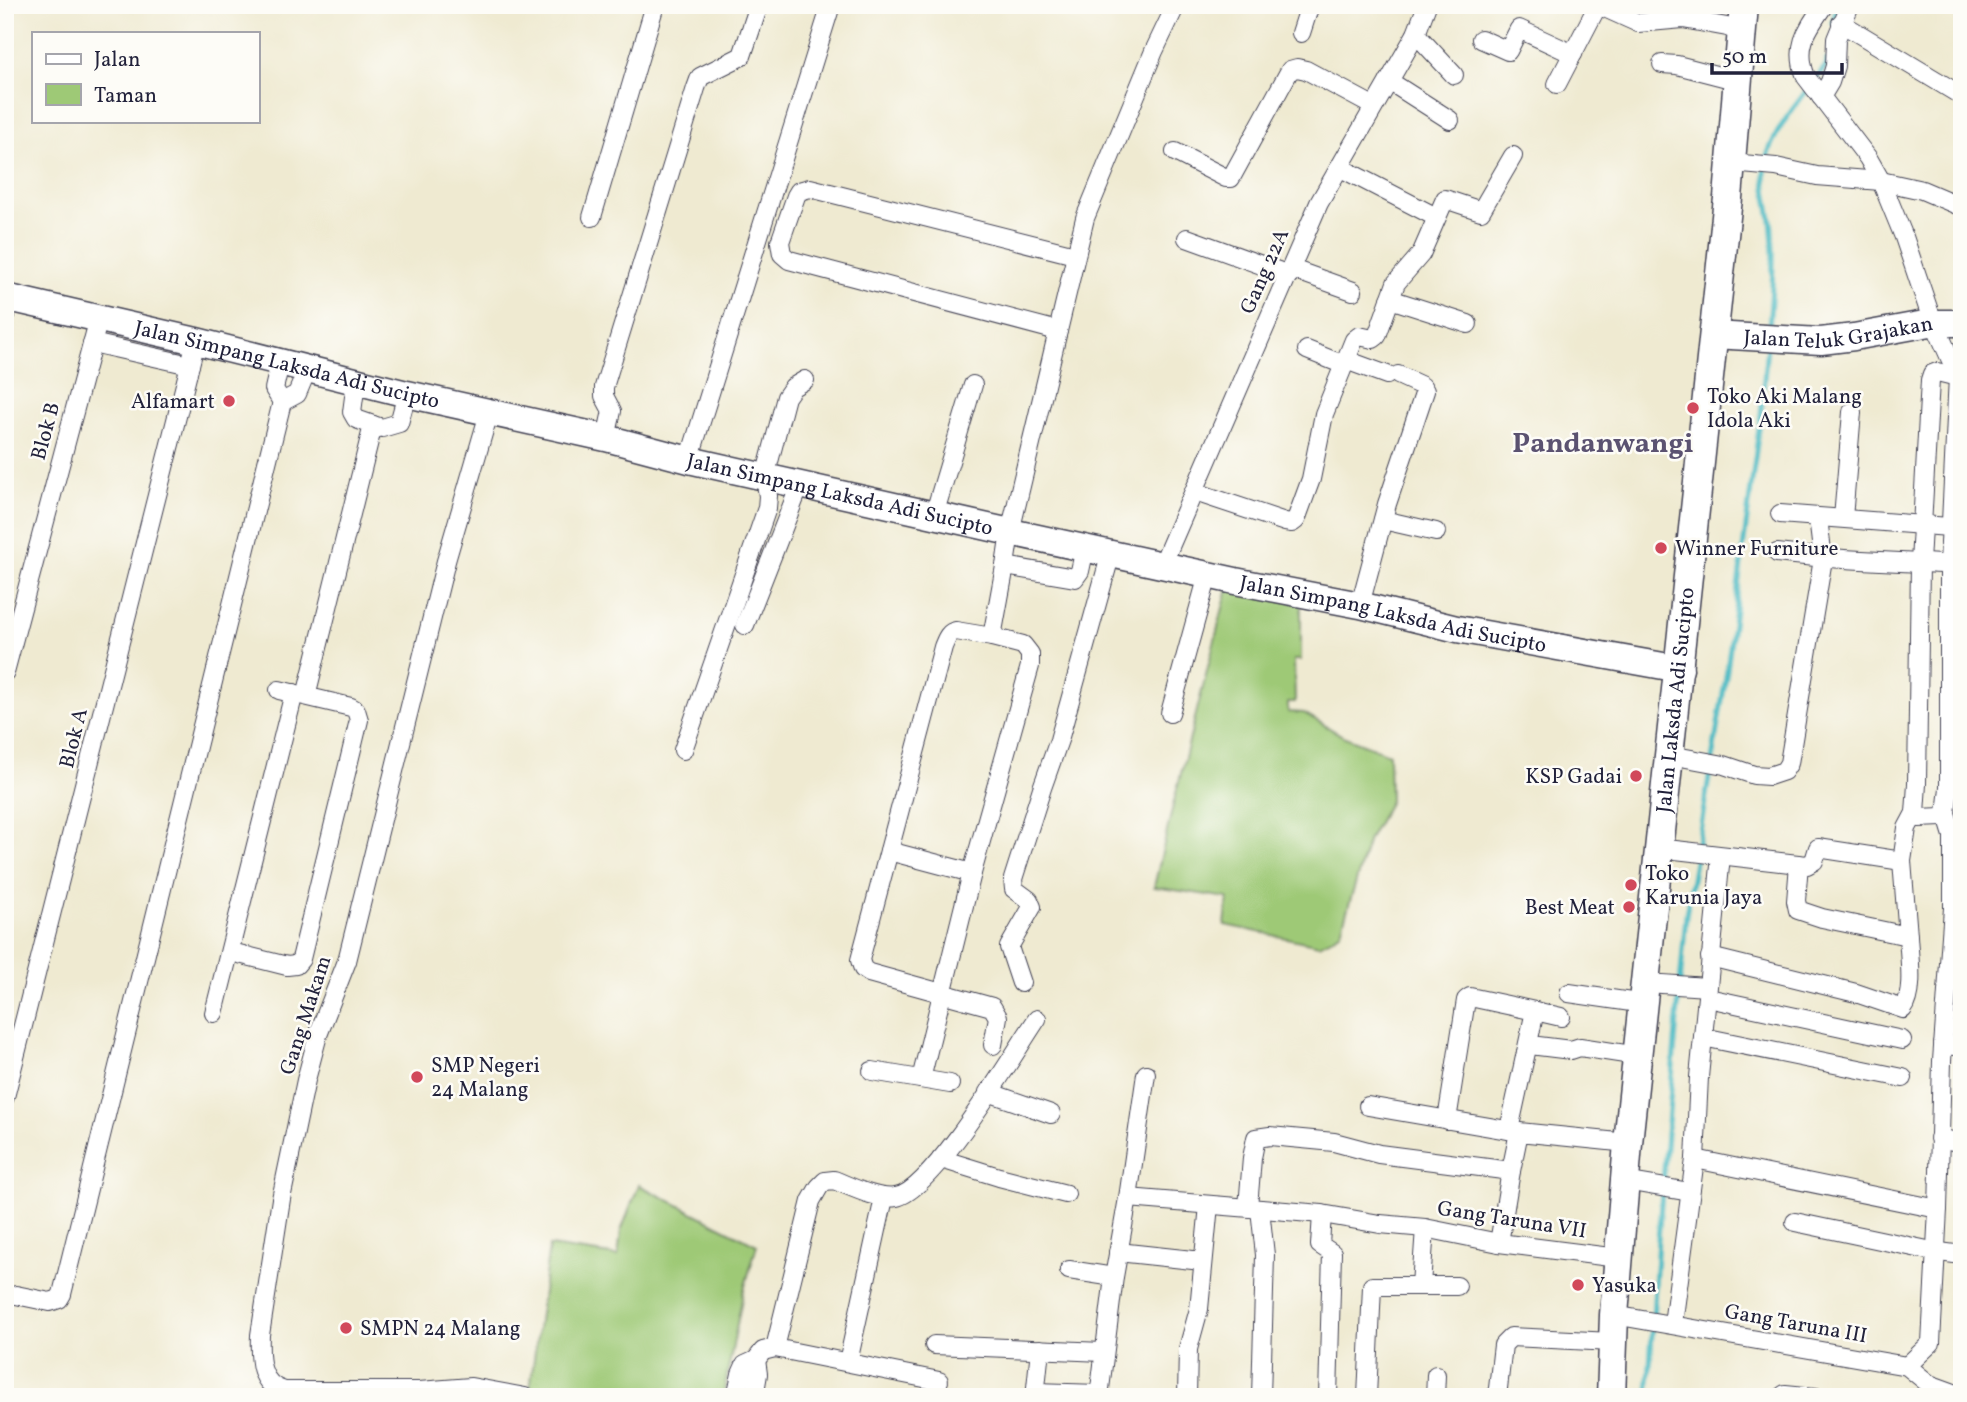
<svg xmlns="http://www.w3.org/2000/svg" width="1967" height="1402" viewBox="0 0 1967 1402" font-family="Vollkorn,serif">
<rect width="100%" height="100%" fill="#fdfcf7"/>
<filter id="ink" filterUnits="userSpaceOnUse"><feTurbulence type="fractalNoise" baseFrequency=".0143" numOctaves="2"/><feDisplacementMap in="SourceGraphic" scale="14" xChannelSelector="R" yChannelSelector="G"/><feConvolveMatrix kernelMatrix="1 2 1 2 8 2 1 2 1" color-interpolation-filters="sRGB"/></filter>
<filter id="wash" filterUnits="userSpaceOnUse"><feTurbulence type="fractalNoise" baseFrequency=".00686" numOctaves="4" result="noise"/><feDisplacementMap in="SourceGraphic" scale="28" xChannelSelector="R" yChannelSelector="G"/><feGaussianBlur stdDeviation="1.57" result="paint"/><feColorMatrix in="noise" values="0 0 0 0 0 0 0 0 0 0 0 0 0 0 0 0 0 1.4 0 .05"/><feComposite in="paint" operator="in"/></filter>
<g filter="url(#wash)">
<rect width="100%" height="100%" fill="#efead1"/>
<g fill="#9ec976" stroke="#607658" stroke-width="2">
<polygon points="1228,588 1301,603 1301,660 1294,660 1295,702 1288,702 1288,712 1304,713 1343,736 1389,754 1390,801 1369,839 1341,931 1331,939 1319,945 1225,925 1228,898 1154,887 1175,797"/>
<polygon points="639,1185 757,1245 743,1293 723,1397 571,1397 530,1389 549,1246 618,1256 621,1231"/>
</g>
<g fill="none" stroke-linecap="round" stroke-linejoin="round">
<g stroke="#4dbbc4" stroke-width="5">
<polyline points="1833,23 1837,5"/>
<path d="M1769 329C1771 296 1775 263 1772 231 1771 208 1762 184 1766 161 1773 128 1807 92 1827 64V60"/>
<polyline points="1648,1397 1658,1239 1686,915 1727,670 1761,413 1767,346"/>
</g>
</g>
</g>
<g filter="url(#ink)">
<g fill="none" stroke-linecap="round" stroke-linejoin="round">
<defs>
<g id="street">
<path d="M1824 5C1807 30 1794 46 1806 77L1868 158 1881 181 1904 237 1929 311 1958 376 1949 564V788L1946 813 1953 836V908L1942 1061 1938 1209 1931 1343 1907 1366"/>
<polyline points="1841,23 1962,96"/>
<polyline points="1301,33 1310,5"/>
<polyline points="1416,34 1454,75"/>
<polyline points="1481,39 1508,51 1519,29 1573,54"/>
<polyline points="1662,64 1677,65 1739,81"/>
<polyline points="1389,81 1450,120"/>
<polyline points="1557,84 1598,5 1638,23 1683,19 1727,27 1743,33"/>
<polyline points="1821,97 1830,82 1835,66 1836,39 1850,5"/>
<polyline points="1175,152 1226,178 1231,178 1290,70 1297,68 1306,70 1373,106"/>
<polyline points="1731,163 1776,167 1817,176 1881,181 1922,190 1962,207"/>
<polyline points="1339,167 1436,217"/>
<polyline points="592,217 655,5"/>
<polyline points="1187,238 1289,275"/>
<polyline points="1292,269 1353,291"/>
<polyline points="1390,299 1468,324"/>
<polyline points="5,315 11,298"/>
<polyline points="1058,331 789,260 782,254 780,242 796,196 799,191 810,188 1075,255"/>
<polyline points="92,343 190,365"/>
<polyline points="1307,350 1344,365"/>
<polyline points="1346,360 1387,375"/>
<polyline points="280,363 274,389 282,402"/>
<polyline points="356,382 352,412 356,419 373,425"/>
<path d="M489 413 446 561 347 961 318 1035 306 1080 281 1199 260 1335C259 1357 259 1386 285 1391H419L471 1387 525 1397"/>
<polyline points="606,438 612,411 604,396 604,387 696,88 700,77 742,56 759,5"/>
<polyline points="689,460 831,5"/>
<polyline points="1195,492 1285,522 1292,523 1296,520 1311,479 1324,414 1354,340 1359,336 1373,339 1377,336 1396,283 1421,254 1445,199 1481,211 1513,156"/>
<polyline points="1780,514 1962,528"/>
<polyline points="934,515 973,385"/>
<polyline points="1843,518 1852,412"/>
<polyline points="1383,520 1436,532"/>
<path d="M1777 553C1838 561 1900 561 1962 565"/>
<polyline points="1162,565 1319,203 1416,34 1427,5"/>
<polyline points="1005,566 1010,532 1085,218 1154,51 1176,5"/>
<polyline points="1360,605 1387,504 1425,391 1422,386 1398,375"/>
<polyline points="745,625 800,485"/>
<polyline points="5,672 99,318"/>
<polyline points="306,696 373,425 382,428 399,423 407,394"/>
<polyline points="1170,713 1208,575"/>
<polyline points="683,750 767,508 768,496 765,477 786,397 793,387 805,380"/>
<polyline points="1670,755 1724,765 1754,775 1769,776 1784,771 1789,763 1823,559 1818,518"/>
<polyline points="1915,813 1919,818 1942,817 1946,813"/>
<polyline points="1658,848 1807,865 1814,861 1818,848 1902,861"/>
<polyline points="889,851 972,873"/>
<polyline points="1908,936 1902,861 1907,828 1915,813 1917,784 1920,563 1930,380 1932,374 1937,372 1962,378"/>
<polyline points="231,952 287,966 296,965 301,959 359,720 356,710 351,707 279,690"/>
<path d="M1710 957 1856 993 1903 1009C1915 994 1909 956 1908 936L1822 918 1798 910 1796 901 1799 864"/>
<polyline points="1021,983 1009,947 1032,907 1029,900 1014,889 1013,879 1042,788 1059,740 1111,553"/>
<polyline points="1647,983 1707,987"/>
<polyline points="1569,993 1645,1004"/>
<polyline points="1708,998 1902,1040"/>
<polyline points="1535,1011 1561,1017"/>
<polyline points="214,1013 294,693"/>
<polyline points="1703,1037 1903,1078"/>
<polyline points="1943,1044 1962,1047"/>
<path d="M993 1045 998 1017 992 1007 869 973 863 969 860 960 943 647C946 640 948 632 956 631L992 637 1005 566 1075 578 1080 571 1085 548"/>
<polyline points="1530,1045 1571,1050 1580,1047 1638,1056"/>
<polyline points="872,1071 950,1084"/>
<polyline points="921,1079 972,873 1030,666 1030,654 1023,645 992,637"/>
<polyline points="988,1092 1051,1114"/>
<polyline points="5,1097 196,341"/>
<polyline points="1368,1106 1519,1132"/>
<polyline points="1447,1120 1466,1000 1470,997 1535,1011 1509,1130"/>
<polyline points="1939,1138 1962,1143"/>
<polyline points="941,1159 999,1177 1066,1194"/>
<polyline points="1695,1159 1938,1209"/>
<polyline points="1511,1171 1519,1132 1628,1143"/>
<polyline points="1625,1181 1690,1192"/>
<polyline points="1128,1198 1322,1214 1380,1224 1425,1228 1499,1243 1618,1258"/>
<polyline points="1248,1207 1252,1158 1256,1138 1270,1136 1334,1142 1379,1154 1511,1171 1499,1243"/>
<polyline points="1260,1209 1265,1255 1261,1397"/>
<polyline points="1322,1214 1320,1245 1332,1253 1328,1397"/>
<polyline points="1795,1222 1932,1251 1962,1255"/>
<polyline points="1118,1252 1202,1261"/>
<polyline points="1069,1270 1114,1277"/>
<polyline points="1421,1285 1425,1228"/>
<polyline points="16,1295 50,1302 59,1299 62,1294 282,402 297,394 307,370"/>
<polyline points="1614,1315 1907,1366 1929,1384 1962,1396"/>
<polyline points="1673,1324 1695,1159 1699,1077 1721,856"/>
<polyline points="934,1345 1103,1352"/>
<polyline points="775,1348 939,1381"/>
<polyline points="848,1362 884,1198"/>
<polyline points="1036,1392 1099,1394"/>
<path d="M736 1397 741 1374 745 1365 756 1360 763 1351 775 1348 811 1201 819 1187 825 1181 834 1180C852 1187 877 1200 896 1197 932 1192 1014 1053 1037 1019"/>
<polyline points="754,1397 758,1374 756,1360"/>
<polyline points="1035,1397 1040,1349"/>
<polyline points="1099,1397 1114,1277 1128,1198 1146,1074"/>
<polyline points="1187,1397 1188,1349 1199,1309 1209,1205"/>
<polyline points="1367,1397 1372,1286 1457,1286"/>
<polyline points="1435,1397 1436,1375"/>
<polyline points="1497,1397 1503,1345 1511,1337 1612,1342"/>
<polyline points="1781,1397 1785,1394 1816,1397"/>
</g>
<g id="secondary">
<path id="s1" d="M5 297 196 341 407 394 606 438 689 460 1010 532 1235 581 1360 605 1457 629 1680 669"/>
<path id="s2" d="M1713 335 1821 341 1854 337 1930 323H1957L1962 320"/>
</g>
<g id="primary">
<path id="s3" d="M1611 1397 1614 1315 1628 1143 1728 198 1744 5"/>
</g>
</defs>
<use href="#street" stroke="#414052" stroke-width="20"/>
<use href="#secondary" stroke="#414052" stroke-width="29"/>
<use href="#primary" stroke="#414052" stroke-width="31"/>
<use href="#street" stroke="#fff" stroke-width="18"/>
<use href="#secondary" stroke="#fff" stroke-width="26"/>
<use href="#primary" stroke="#fff" stroke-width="28"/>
</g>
</g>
<g fill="#d1495b" stroke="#fdfcf7" stroke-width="2.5">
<circle cx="229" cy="401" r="7"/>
<circle cx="1693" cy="408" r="7"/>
<circle cx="1661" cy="548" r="7"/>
<circle cx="1636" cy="776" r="7"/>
<circle cx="1631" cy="885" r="7"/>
<circle cx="1629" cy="907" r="7"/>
<circle cx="417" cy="1077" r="7"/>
<circle cx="1578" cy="1285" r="7"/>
<circle cx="346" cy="1328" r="7"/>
</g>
<g text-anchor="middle" stroke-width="5" stroke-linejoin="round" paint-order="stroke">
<g font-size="21" fill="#22223b" stroke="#fdfcf7">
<text transform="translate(1264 271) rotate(-66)" y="7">Gang 22A</text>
<text dy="7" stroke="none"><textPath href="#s2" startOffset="126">Jalan Teluk Grajakan</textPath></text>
<text dy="7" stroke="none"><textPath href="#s1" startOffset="290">Jalan Simpang Laksda Adi Sucipto</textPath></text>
<text transform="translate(45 431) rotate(-75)" y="7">Blok B</text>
<text dy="7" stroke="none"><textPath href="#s1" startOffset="858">Jalan Simpang Laksda Adi Sucipto</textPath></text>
<text dy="7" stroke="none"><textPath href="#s1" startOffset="1424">Jalan Simpang Laksda Adi Sucipto</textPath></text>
<text dy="7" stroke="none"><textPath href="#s3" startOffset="700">Jalan Laksda Adi Sucipto</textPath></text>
<text transform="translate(73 738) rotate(-76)" y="7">Blok A</text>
<text transform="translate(305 1015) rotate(-72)" y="7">Gang Makam</text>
<text transform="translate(1512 1219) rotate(9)" y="7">Gang Taruna VII</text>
<text transform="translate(1796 1323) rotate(10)" y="7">Gang Taruna III</text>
</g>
<g font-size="21" fill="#22223b" stroke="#fdfcf7" text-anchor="start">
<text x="1707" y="403">Toko Aki Malang<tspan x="1707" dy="24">Idola Aki</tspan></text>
<text x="215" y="408" text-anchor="end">Alfamart</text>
<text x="1675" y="555">Winner Furniture</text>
<text x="1622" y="783" text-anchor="end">KSP Gadai</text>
<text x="1645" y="880">Toko<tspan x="1645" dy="24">Karunia Jaya</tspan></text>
<text x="1615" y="914" text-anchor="end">Best Meat</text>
<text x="431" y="1072">SMP Negeri<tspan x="431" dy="24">24 Malang</tspan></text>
<text x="1592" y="1292">Yasuka</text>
<text x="360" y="1335">SMPN 24 Malang</text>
</g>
<g font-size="28" font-weight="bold" fill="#5b5271" stroke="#fdfcf7">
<text x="1603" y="452">Pandanwangi</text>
</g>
</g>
<rect width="1967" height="1402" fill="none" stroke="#fdfcf7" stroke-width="28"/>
<rect x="32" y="32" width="228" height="91" fill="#fdfcf7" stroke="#a5a5ac" stroke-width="2"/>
<rect x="46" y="54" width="35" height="10" fill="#ffffff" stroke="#a5a5ac" stroke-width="2"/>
<text x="94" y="66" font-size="21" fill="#22223b">Jalan</text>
<rect x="46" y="84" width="35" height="21" fill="#9ec976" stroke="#a5a5ac" stroke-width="2"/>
<text x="94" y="102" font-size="21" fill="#22223b">Taman</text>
<path d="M1712 63v10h130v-10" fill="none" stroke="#22223b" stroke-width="3.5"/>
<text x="1722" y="63" font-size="21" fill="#22223b" stroke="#fdfcf7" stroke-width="5" paint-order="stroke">50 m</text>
</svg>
